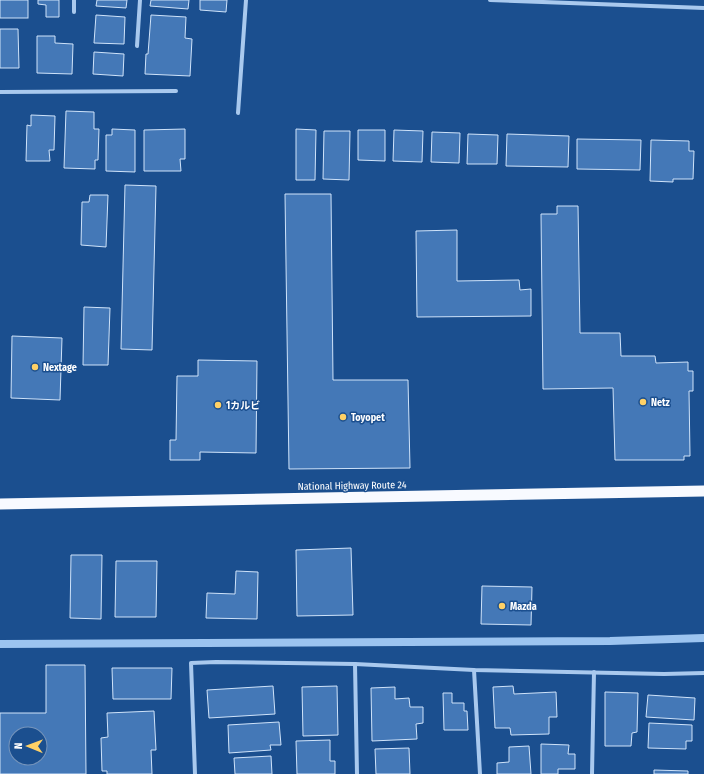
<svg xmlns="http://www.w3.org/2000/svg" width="704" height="774" viewBox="0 0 704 774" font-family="'Fira Sans Condensed','Noto Sans JP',sans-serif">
<rect width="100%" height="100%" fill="#1b4f8f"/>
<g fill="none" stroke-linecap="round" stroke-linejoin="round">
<polyline stroke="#9cc4f0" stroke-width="8" points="0,644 610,641 704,638"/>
</g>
<g fill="#4478b7" stroke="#cfe3fa" fill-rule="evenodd">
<rect x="0" y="0" width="28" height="18"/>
<polygon points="38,0 59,0 59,17 46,17 46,5 38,4"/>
<polygon points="97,0 127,0 126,8 96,6"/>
<polygon points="151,0 189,0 188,9 150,6"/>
<polygon points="200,0 227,0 226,12 200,10"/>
<polygon points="96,15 125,17 124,44 94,43"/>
<polygon points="151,15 186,17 185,38 192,39 190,76 145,74 146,54 148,54"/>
<polygon points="0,29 18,29 19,68 0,68"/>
<polygon points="37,36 55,36 55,43 73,44 72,74 37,73"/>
<polygon points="94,52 124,54 123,76 93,74"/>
<polygon points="66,111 94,112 94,129 99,129 98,160 95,160 95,169 64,168"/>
<polygon points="31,115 55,116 54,150 49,150 50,161 26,161 27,125 31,126"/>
<polygon points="112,129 135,130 135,172 106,171 106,135 112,135"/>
<polygon points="185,129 185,159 180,159 181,171 144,171 144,130"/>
<polygon points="296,129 316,130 315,180 296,180"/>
<polygon points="358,130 385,130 385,161 358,160"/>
<polygon points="394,130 423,131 422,162 393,161"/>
<polygon points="324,131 350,131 349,180 323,179"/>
<polygon points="432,132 460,133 459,163 431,162"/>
<polygon points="468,134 498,135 497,164 467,164"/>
<polygon points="507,134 569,136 568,167 506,166"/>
<polygon points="577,139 641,140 640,170 577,169"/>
<polygon points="651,140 689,141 689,151 694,151 693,179 673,179 673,182 650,181"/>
<polygon points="125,185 156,186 152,350 121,349"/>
<polygon points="285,194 331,194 333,380 408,380 410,468 289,469"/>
<polygon points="90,195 108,195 106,247 81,245 82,202 89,202"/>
<polygon points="557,206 578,206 580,333 620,333 621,356 655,356 656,363 688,362 688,371 693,371 693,391 689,391 690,456 684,456 684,460 615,460 613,388 543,389 541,214 557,214"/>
<polygon points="457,230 457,281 519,280 520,290 531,289 531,316 417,317 416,231"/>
<polygon points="84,307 110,308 108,365 83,365"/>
<polygon points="12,336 62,338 60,400 11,398"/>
<polygon points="198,360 257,361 256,453 200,452 200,460 170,460 170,440 176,440 177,376 198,376"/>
<polygon points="351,548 353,615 297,616 296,550"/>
<polygon points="71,555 102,555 101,619 70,618"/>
<polygon points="116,561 157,561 156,617 115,617"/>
<polygon points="236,571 258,572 257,619 206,618 207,593 235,594"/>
<polygon points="482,586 532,587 531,625 481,624"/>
<path d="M46 665H85L86 774H0V713H46ZM16 734H40V758H16Z"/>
<polygon points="112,668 172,668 171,699 113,699"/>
<polygon points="273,686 275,714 209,718 207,690"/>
<polygon points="337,686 338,735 303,736 302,687"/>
<polygon points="513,686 514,694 556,692 557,717 549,717 549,734 511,735 510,728 495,728 493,687"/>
<polygon points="395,687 395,699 409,698 410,707 423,707 423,723 416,724 417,739 372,741 371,688"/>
<polygon points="605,692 638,693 637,732 632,733 631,746 605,746"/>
<polygon points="443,693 452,693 452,703 464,703 464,711 467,711 468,730 444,730"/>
<polygon points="648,695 695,698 694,720 646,717"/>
<polygon points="154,711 156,750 151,750 152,774 107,774 107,771 102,771 101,738 108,737 107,713"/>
<polygon points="279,722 281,745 270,745 271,750 229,753 228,725"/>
<polygon points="649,723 692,725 692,741 686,741 686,749 648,748"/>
<polygon points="330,740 330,761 335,761 335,774 297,774 296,741"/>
<polygon points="541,744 569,745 568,754 575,754 575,769 558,769 558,774 541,774"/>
<polygon points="529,746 531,774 497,774 497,763 509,762 509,747"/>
<polygon points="409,748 410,774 376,774 375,749"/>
<polygon points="271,756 272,774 235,774 234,758"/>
<polygon points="654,770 688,771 688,774 654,774"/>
</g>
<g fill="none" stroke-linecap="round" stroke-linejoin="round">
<g stroke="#a9c9ee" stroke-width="4">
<polyline points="490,0 704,8"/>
<polyline points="74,12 74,0"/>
<polyline points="137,46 140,0"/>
<polyline points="0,92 176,91"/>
<polyline points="238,113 246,0"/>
<polyline points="355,664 357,774"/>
<polyline points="474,670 480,774"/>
<polyline points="195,774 191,663 216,662 355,664 474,670 664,674 704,673"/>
<polyline points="592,774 594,672"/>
</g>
<polyline stroke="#f8faff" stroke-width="11" points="0,504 704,491"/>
</g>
<g fill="#ffd166" stroke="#1b4f8f" stroke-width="1.5">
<circle cx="35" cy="367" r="4"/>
<circle cx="643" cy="402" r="4"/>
<circle cx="218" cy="405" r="4"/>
<circle cx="343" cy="417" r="4"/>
<circle cx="502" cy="606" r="4"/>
</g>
<g text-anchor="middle" stroke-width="3" stroke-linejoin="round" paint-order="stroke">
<g font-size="10" font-weight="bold" fill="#fff" stroke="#1b4f8f" text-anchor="start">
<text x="43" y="371">Nextage</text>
<text x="651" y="406">Netz</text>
<text x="226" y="409">1カルビ</text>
<text x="351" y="421">Toyopet</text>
<text x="510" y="610">Mazda</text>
</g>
<g font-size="10" fill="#fff" stroke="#1b4f8f">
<text transform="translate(352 485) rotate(-1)" y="4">National Highway Route 24</text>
</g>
</g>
<g transform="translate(28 746) rotate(271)"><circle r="19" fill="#1b4f8f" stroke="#7695bc"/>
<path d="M0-3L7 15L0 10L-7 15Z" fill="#ffd166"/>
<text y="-6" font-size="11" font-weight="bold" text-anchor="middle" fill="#ffffff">N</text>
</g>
</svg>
